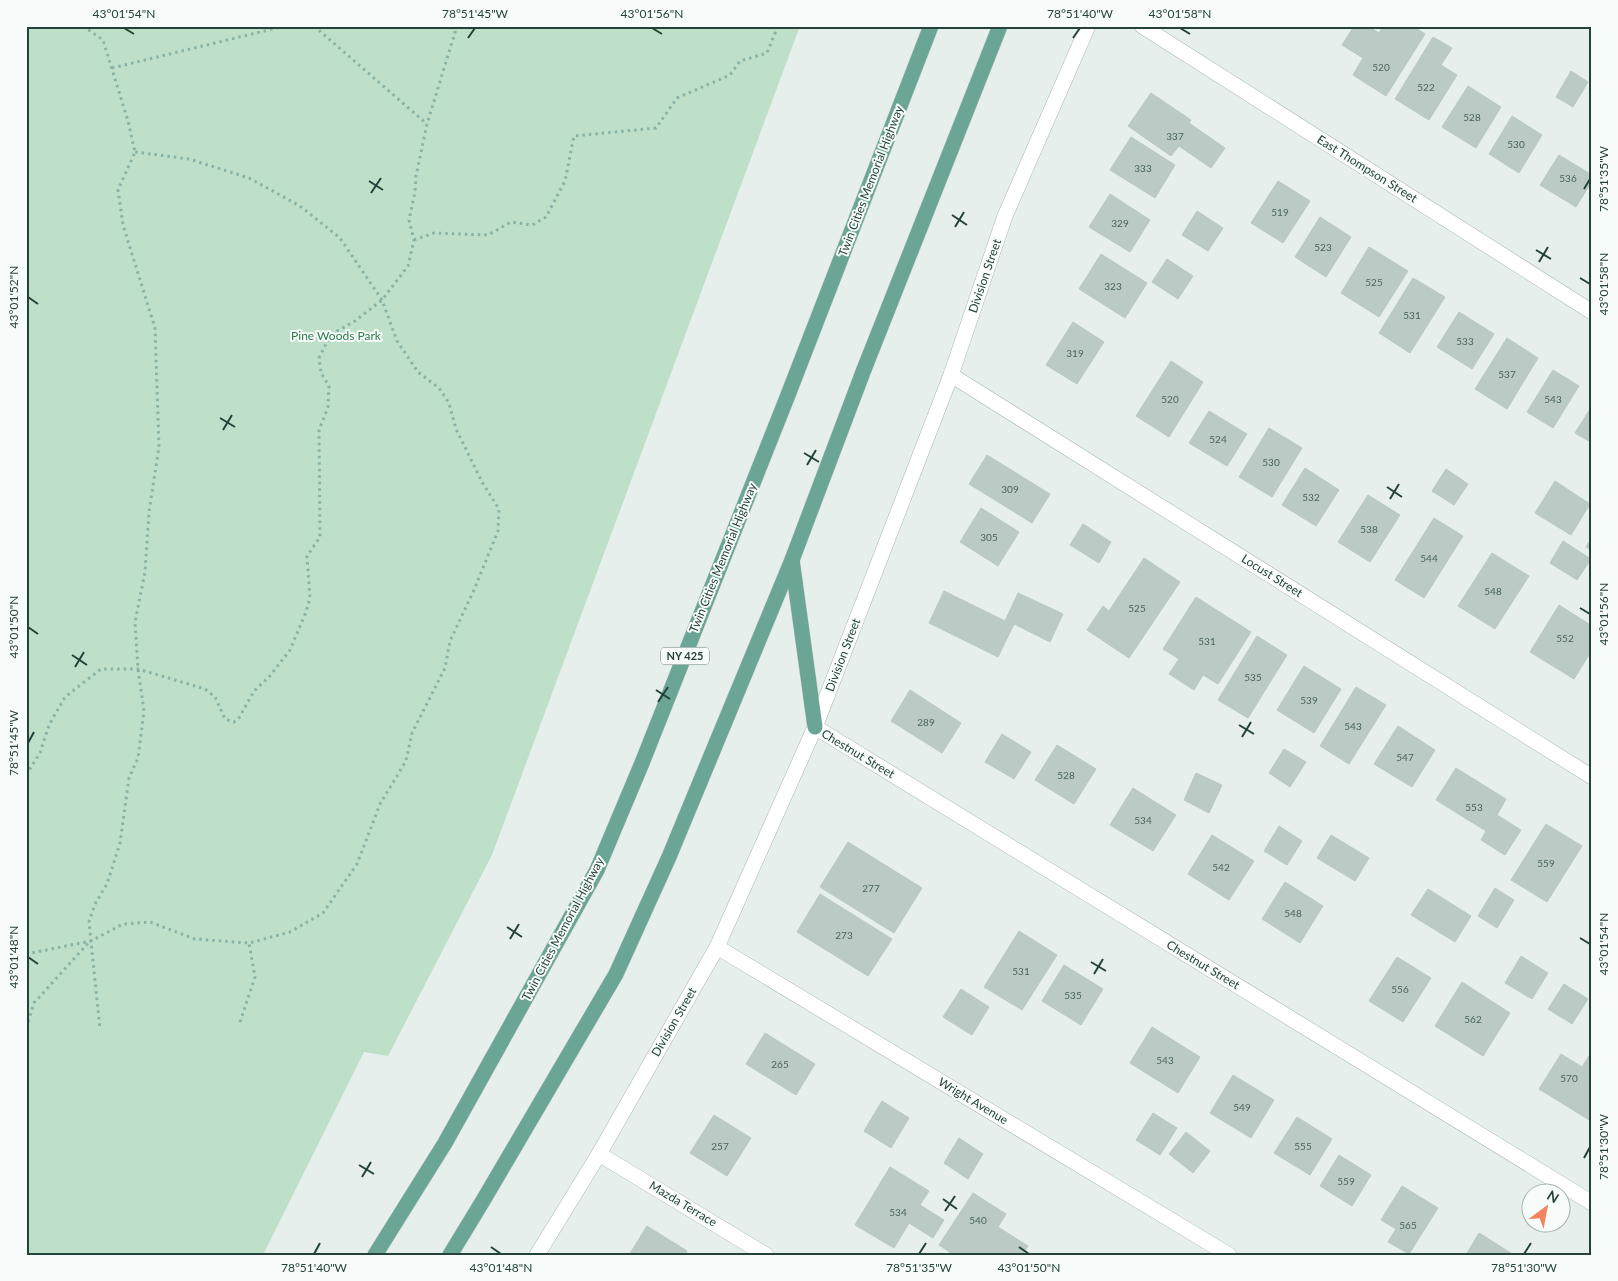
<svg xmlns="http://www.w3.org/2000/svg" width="1618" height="1281" viewBox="0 0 1618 1281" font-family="Lato,sans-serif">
<rect width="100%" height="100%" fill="#e6efeb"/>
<polygon fill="#bfe0c8" points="26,26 800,26 492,855 388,1056 364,1052 263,1255 26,1255"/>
<g fill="#bbcac4" stroke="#b8c9c2">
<polygon points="1354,26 1368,26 1379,33 1383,26 1413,26 1425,34 1386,96 1353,75 1363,58 1342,45"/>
<polygon points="1433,37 1452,48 1441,65 1457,75 1429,120 1395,99"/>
<polygon points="1571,71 1588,82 1573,107 1556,97"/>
<polygon points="1468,86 1501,107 1476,148 1442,127"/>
<polygon points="1151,93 1191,120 1189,123 1225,148 1211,168 1179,146 1171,156 1128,126"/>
<polygon points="1512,116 1542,135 1519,173 1489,154"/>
<polygon points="1131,137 1175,165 1155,198 1110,170"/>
<polygon points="1559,155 1592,175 1592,181 1576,207 1540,185"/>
<polygon points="1278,181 1310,201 1283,243 1251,223"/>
<polygon points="1110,194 1150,220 1130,252 1089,227"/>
<polygon points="1197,211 1223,228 1208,251 1182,235"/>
<polygon points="1320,217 1351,237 1326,277 1295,257"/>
<polygon points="1369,247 1408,271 1379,317 1341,293"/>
<polygon points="1101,254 1147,283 1125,318 1079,289"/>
<polygon points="1167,259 1193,276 1178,299 1152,282"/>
<polygon points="1413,278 1445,297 1410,353 1379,333"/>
<polygon points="1459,312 1494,334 1472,369 1437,347"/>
<polygon points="1073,322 1104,342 1077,384 1046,365"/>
<polygon points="1507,338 1538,358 1507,409 1475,389"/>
<polygon points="1171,361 1203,382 1169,437 1136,416"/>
<polygon points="1553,370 1579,386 1553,428 1527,412"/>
<polygon points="1592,406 1592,443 1575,433"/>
<polygon points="1209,411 1247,434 1227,466 1189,443"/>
<polygon points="1269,428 1302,448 1272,497 1239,477"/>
<polygon points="987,455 1050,494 1032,523 969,484"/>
<polygon points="1305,468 1339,490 1316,526 1282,505"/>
<polygon points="1446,469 1468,484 1454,505 1432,491"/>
<polygon points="1555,481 1590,504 1571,535 1535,513"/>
<polygon points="1368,495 1400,515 1370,562 1338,542"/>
<polygon points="981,508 1019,532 998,566 960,542"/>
<polygon points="1434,518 1463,536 1424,598 1395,580"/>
<polygon points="1083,524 1111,542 1099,563 1070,545"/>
<polygon points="1592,537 1592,550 1586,547"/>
<polygon points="1563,541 1591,559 1577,580 1550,563"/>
<polygon points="1492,553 1529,576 1495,629 1458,606"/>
<polygon points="1144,558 1180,582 1129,658 1087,630 1103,606 1109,611"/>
<polygon points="944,591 1005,621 1018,593 1063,614 1050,642 1014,624 998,657 929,623"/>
<polygon points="1196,597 1251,632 1218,684 1203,675 1194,690 1169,674 1179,659 1163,649"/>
<polygon points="1559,605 1592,626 1592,650 1574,679 1530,652"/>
<polygon points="1257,636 1287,655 1248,718 1218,700"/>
<polygon points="1304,666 1341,689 1314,733 1277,710"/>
<polygon points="1356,687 1386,705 1349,764 1320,746"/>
<polygon points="910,690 961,723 942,753 891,721"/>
<polygon points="1398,726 1435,750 1412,787 1374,764"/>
<polygon points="1002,734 1031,752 1014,779 985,762"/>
<polygon points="1057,745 1096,769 1074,804 1035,780"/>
<polygon points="1284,749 1306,762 1290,787 1269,773"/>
<polygon points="1456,768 1506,799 1497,815 1521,830 1505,855 1481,840 1486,831 1436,800"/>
<polygon points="1196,773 1222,785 1209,813 1184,800"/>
<polygon points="1133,788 1176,815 1153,851 1110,825"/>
<polygon points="1546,824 1582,846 1547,902 1511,880"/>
<polygon points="1279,826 1302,841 1287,865 1264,851"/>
<polygon points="1212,835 1254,861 1229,900 1188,874"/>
<polygon points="1331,835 1369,858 1355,881 1317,858"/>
<polygon points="848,842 922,888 894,933 820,887"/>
<polygon points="1285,882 1323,906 1300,943 1262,919"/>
<polygon points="1495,888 1514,900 1497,928 1478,916"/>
<polygon points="1428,889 1471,916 1455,942 1411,915"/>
<polygon points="820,894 892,939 868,976 797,932"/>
<polygon points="1019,931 1057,955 1022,1010 984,987"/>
<polygon points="1521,956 1548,973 1532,999 1505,983"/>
<polygon points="1397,957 1431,978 1403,1022 1369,1001"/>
<polygon points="1064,965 1103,989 1081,1025 1042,1001"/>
<polygon points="1462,982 1510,1013 1483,1056 1435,1026"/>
<polygon points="1564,984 1588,999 1572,1024 1548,1009"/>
<polygon points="961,989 989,1007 972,1035 943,1017"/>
<polygon points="1152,1027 1200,1057 1178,1093 1130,1063"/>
<polygon points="765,1033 815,1064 796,1095 746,1064"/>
<polygon points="1592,1051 1592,1120 1591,1121 1539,1089 1561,1054 1582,1067"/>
<polygon points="1233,1075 1274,1100 1251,1138 1210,1113"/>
<polygon points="882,1101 909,1118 891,1148 864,1131"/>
<polygon points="1153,1113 1177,1128 1160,1155 1136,1140"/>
<polygon points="714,1115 751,1138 727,1176 690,1153"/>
<polygon points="1297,1117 1332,1139 1310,1175 1274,1153"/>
<polygon points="1186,1132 1210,1151 1193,1173 1169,1154"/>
<polygon points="959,1138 983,1154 968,1179 944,1163"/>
<polygon points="1339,1155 1371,1175 1352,1206 1320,1186"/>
<polygon points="890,1167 929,1191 920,1205 944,1220 933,1238 909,1223 894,1248 855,1225"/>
<polygon points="1402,1186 1438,1208 1409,1254 1388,1242 1396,1229 1381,1220"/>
<polygon points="973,1193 1006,1214 998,1227 1028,1246 1022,1255 954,1255 939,1245"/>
<polygon points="647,1226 687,1251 685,1255 629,1255"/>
<polygon points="1479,1233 1514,1255 1466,1255"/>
</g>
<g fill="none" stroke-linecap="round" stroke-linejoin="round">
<defs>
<g id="minor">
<polyline points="1142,26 1592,312"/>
<polyline points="951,375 1592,777"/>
<polyline points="815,727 1592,1203"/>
<polyline points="717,947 1229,1255"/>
<polyline points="599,1154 766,1255"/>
<polyline points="537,1255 599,1154 717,947 815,727 951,375 1005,216 1088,26"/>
</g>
<g id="primary">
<polyline points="792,560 815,727"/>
<polyline points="375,1255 445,1143 597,870 642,763 788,395 931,26"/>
<polyline points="450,1255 484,1199 616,974 669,857 792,560 863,372 1000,26"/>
</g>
</defs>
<use href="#minor" stroke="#a8b8b2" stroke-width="16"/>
<use href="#primary" stroke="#c2cac8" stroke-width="16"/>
<g stroke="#86b3a5" stroke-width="3" stroke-dasharray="2.5 4" stroke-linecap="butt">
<polyline points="83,26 103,40 128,121 135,152 118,190 123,225 155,328 159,447 149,512 145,572 135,622 138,669 144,711 138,758 129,778 120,843 107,884 95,904 89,922 100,1029"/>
<polyline points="314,26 427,124"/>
<polyline points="112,68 285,26"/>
<polyline points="414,240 434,233 488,235 511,222 532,225 546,217 565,181 574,136 656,128 677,98 730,75 740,61 767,53 778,26"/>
<polyline points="26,775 40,753 49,725 65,697 101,669 138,669 205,689 215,697 225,719 234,722 239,718 254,691 269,677 290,650 306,612 310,598 307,556 320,537 319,430 328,407 329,386 321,373 319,358 326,344 337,331 355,321 382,300 408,266 414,240 409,220 415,192 416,176 427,124 457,26"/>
<polyline points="26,954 91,941 123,924 150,922 195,939 249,943 290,932 323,913 357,864 380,804 406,761 412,733 445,668 450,641 474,590 498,531 499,509 482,482 456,429 449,403 439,388 418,372 397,341 382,300 340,238 300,206 249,178 189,159 135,152"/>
<polyline points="240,1022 255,977 249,943"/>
<polyline points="26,1028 34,1003 90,941"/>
</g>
<use href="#minor" stroke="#fff" stroke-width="15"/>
<use href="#primary" stroke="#6aa596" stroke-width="15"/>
</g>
<path fill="none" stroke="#24423a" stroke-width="2" d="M124 28 134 34M652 28 662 34M1180 28 1190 34M468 38 475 28M1073 38 1080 28M369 181 383 190M1584 189 1590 179M371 193 381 178M952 215 967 225M955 227 964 212M1536 250 1551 259M1539 262 1548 247M1580 278 1590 284M28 297 38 304M220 418 235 427M223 430 232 415M804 453 819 462M807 465 816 450M1387 487 1402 497M1390 499 1399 484M1580 608 1590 614M28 627 38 634M72 655 87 665M75 667 84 652M656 690 670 699M658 702 668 687M1239 725 1254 734M1242 737 1251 722M28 743 34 732M507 927 522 937M1580 938 1590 944M510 939 519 924M28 957 38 964M1091 962 1106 971M1094 974 1103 959M1584 1158 1590 1147M359 1165 374 1174M362 1177 371 1162M943 1199 957 1209M945 1211 955 1196M491 1247 501 1254M1019 1247 1029 1254M314 1254 320 1243M919 1254 926 1243M1524 1254 1531 1243"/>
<g text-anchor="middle" stroke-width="4" stroke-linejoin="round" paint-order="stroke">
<g font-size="10" fill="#4a645c">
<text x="1381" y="71">520</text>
<text x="1426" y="91">522</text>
<text x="1472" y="121">528</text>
<text x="1175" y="140">337</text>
<text x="1516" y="148">530</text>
<text x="1143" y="172">333</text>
<text x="1568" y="182">536</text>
<text x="1280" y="216">519</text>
<text x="1120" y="227">329</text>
<text x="1323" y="251">523</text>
<text x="1374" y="286">525</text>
<text x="1113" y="290">323</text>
<text x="1412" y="319">531</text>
<text x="1465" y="345">533</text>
<text x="1075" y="357">319</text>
<text x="1507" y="378">537</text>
<text x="1170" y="403">520</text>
<text x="1553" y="403">543</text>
<text x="1218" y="443">524</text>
<text x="1271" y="466">530</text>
<text x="1010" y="493">309</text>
<text x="1311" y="501">532</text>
<text x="1369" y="533">538</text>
<text x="989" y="541">305</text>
<text x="1429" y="562">544</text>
<text x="1493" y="595">548</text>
<text x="1137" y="612">525</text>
<text x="1565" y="642">552</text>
<text x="1207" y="645">531</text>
<text x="1253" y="681">535</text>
<text x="1309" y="704">539</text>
<text x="926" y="726">289</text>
<text x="1353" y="730">543</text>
<text x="1405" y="761">547</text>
<text x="1066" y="779">528</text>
<text x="1474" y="811">553</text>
<text x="1143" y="824">534</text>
<text x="1546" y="867">559</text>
<text x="1221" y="871">542</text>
<text x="871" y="892">277</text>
<text x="1293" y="917">548</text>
<text x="844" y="939">273</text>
<text x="1021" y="975">531</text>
<text x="1400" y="993">556</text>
<text x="1073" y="999">535</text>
<text x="1473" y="1023">562</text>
<text x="1165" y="1064">543</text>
<text x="780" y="1068">265</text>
<text x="1569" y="1082">570</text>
<text x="1242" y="1111">549</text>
<text x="720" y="1150">257</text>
<text x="1303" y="1150">555</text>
<text x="1346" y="1185">559</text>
<text x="898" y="1216">534</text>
<text x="978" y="1224">540</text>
<text x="1408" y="1229">565</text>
</g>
<rect fill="#f7fbf9" stroke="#637a73" stroke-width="1" x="661" y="647.5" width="48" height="17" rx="4"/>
<g font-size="11" font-weight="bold" fill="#24423a">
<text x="685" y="660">NY 425</text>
</g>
<g font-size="12" fill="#24423a" stroke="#f7fbf9">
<text transform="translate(1367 169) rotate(32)" y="4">East Thompson Street</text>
<text transform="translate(871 181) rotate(-69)" y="4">Twin Cities Memorial Highway</text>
<text transform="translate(985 276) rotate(-71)" y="4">Division Street</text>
<text transform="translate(723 558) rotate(-68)" y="4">Twin Cities Memorial Highway</text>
<text transform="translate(1272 576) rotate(32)" y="4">Locust Street</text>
<text transform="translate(843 655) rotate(-69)" y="4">Division Street</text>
<text transform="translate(858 754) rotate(31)" y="4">Chestnut Street</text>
<text transform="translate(563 929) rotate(-62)" y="4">Twin Cities Memorial Highway</text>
<text transform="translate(1203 965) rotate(31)" y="4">Chestnut Street</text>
<text transform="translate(674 1022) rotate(-60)" y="4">Division Street</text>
<text transform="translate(973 1101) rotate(31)" y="4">Wright Avenue</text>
<text transform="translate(683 1204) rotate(31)" y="4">Mazda Terrace</text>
</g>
<g font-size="12" fill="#2d7a4b" stroke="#f7fbf9">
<text x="336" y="340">Pine Woods Park</text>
</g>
</g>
<rect width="1618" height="1281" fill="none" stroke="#f7fbf9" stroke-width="55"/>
<g transform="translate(1546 1208) rotate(32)"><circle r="24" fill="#f7fbf9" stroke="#a3b1ad"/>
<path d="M0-4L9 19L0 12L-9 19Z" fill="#f4845f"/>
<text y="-8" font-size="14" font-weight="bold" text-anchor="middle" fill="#24423a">N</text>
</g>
<rect x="28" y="28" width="1562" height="1226" fill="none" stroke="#24423a" stroke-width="2"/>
<g font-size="12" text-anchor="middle" fill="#24423a">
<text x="124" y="18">43°01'54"N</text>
<text x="475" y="18">78°51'45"W</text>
<text x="652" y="18">43°01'56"N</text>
<text x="1080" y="18">78°51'40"W</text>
<text x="1180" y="18">43°01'58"N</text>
<text transform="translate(1604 179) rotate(-90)" y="4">78°51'35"W</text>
<text transform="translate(1604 284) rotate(-90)" y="4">43°01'58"N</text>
<text transform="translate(14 297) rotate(-90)" y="4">43°01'52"N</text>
<text transform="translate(1604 614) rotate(-90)" y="4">43°01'56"N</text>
<text transform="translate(14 627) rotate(-90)" y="4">43°01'50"N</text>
<text transform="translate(14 743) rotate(-90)" y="4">78°51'45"W</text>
<text transform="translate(1604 944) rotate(-90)" y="4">43°01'54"N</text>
<text transform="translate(14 957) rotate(-90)" y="4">43°01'48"N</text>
<text transform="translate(1604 1147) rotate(-90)" y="4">78°51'30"W</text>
<text x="314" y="1272">78°51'40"W</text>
<text x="501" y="1272">43°01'48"N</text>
<text x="919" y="1272">78°51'35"W</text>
<text x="1029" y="1272">43°01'50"N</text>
<text x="1524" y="1272">78°51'30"W</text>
</g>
</svg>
